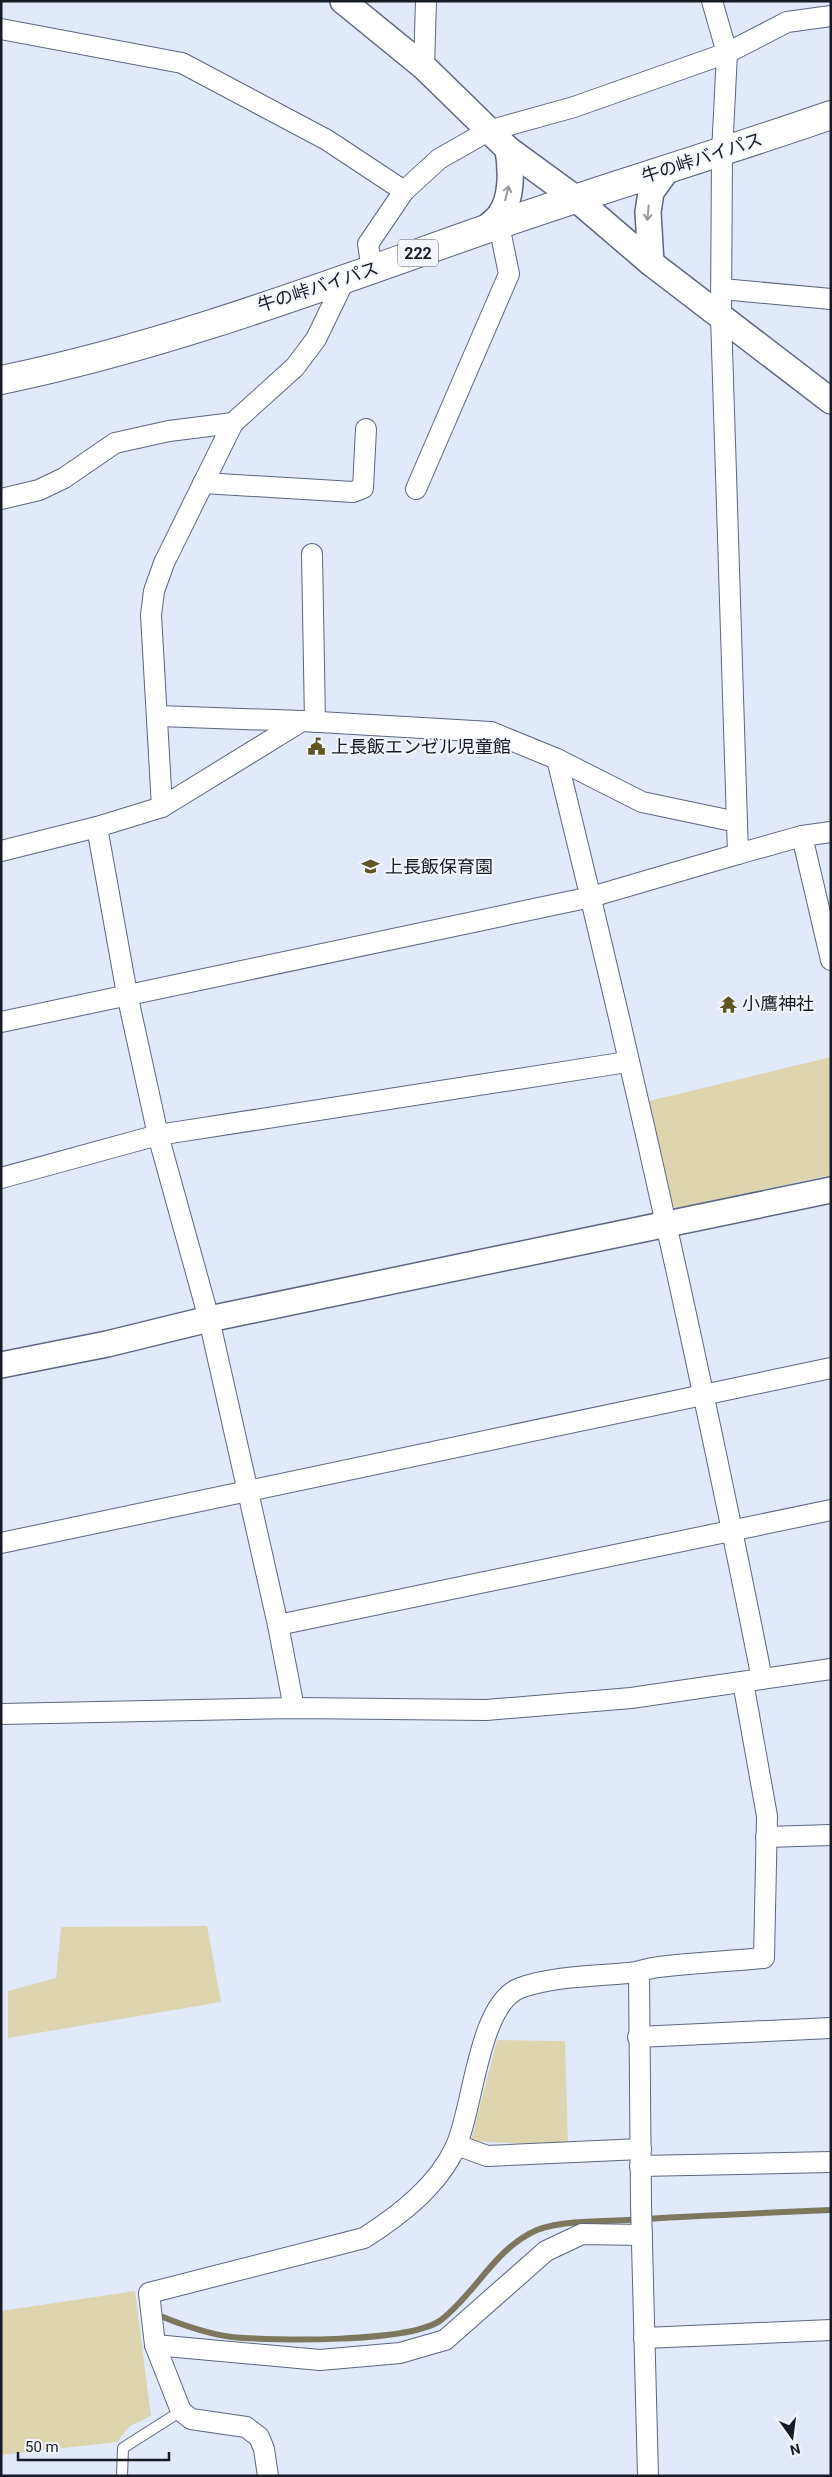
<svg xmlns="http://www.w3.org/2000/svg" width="832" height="2477" viewBox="0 0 832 2477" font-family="Roboto,'Noto Sans JP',sans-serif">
<rect width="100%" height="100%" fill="#e1e9fb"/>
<g fill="#dcd5ae">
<polygon points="831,1057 831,1175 676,1208 668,1203 645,1102"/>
<polygon points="207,1926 221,2002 8,2038 8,1991 56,1978 61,1927"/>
<polygon points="497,2040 565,2041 568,2146 471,2141"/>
<polygon points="135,2291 151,2416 130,2426 117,2442 1,2455 1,2311"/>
</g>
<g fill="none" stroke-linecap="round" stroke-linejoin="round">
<path stroke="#7d785d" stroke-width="6" d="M163 2317C185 2326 209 2334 232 2337 273 2341 410 2343 441 2320 476 2293 495 2248 537 2230 560 2221 602 2221 627 2220 695 2216 763 2213 831 2210"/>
<defs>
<polyline id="service" points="122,2476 123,2448 181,2411"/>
<g id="minor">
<polyline points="712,1 727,53 722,153 721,316 738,854 802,836 831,832"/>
<polyline points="1,29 182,63 327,140 404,191"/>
<polyline points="424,67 426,1"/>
<polyline points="372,269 368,244 404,191 439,159 488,131 574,107 727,53 787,22 831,16"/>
<polyline points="722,289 831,299"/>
<polyline points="203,483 353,492 363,488 366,429"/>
<polyline points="416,489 509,274 499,225"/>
<polyline points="1,499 39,490 64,478 115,443 169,431 233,423"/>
<polyline points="312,554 315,722"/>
<polyline points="159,716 302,721 491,732 557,759 642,802 737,822"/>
<path d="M557 759C632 1064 701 1371 762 1679"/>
<polyline points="162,807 151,615 154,591 164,563 233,423 295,367 316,339 345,279"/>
<polyline points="97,827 127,994 158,1135 209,1319 278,1625 294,1708"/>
<polyline points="802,836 831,960"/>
<polyline points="1,851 97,827 162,807 302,721"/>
<polyline points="1,1022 591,897 738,854"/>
<polyline points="1,1178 158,1135 627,1062"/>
<polyline points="1,1543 831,1368"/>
<polyline points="278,1625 831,1510"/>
<polyline points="1,1714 294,1708 486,1710 631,1698 831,1669"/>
<polyline points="766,1837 831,1835"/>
<polyline points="639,1972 641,2204 648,2476"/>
<polyline points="638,2037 831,2028"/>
<polyline points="457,2145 487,2156 641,2149"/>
<polyline points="640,2166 831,2162"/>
<polyline points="644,2338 831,2330"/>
<polyline points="155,2345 320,2360 400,2353 445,2340 546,2251 582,2234 642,2235"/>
<path d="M268 2476 264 2449 259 2437 246 2427 191 2419 181 2411 155 2345 149 2293 364 2238C400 2215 438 2186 456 2146 473 2110 478 2004 520 1988 552 1976 595 1976 629 1973 639 1972 648 1968 659 1967 694 1963 729 1961 764 1958L767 1816 743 1682"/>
</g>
<g id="tertiary">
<polyline points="343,1 424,67 508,149 575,198 651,263 831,401"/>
<path d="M485 230C489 225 495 221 499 216 513 199 511 168 508 149"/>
<polyline points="651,263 648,212 651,192 667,170"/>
<polyline points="1,1365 107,1344 209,1319 831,1190"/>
</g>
<path id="trunk" d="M1 380C167 346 327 285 486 229 600 189 716 155 831 115"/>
</defs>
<use href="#service" stroke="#5b6680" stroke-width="12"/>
<use href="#minor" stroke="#5b6680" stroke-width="22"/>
<use href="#tertiary" stroke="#5b6680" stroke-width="28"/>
<use href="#trunk" stroke="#5b6680" stroke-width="30"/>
<use href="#service" stroke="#fff" stroke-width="10"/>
<use href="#minor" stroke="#fff" stroke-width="20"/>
<use href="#tertiary" stroke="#fff" stroke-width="25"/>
<use href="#trunk" stroke="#fff" stroke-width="28"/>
</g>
<defs><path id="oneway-shaft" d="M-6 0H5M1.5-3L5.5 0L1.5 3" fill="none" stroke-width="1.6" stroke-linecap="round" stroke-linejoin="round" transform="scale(1.25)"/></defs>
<g stroke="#96989d">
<use href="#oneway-shaft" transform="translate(507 193) rotate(-76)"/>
<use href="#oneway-shaft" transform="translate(648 213) rotate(95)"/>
</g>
<defs>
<symbol id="civic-bare" viewBox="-9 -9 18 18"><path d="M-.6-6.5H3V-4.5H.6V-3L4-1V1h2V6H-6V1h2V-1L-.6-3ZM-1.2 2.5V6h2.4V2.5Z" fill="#605623" stroke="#f3f6fc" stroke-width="2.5" paint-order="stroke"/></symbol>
<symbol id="school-bare" viewBox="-9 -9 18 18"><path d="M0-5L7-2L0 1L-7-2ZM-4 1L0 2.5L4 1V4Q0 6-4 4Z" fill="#605623" stroke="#f3f6fc" stroke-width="2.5" paint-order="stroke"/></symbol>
<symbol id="temple-bare" viewBox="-9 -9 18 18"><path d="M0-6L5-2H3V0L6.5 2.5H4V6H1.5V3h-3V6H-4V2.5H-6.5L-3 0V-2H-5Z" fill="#605623" stroke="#f3f6fc" stroke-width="2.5" paint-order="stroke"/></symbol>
</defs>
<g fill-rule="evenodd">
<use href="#civic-bare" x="304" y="734" width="25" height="25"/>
<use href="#school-bare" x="358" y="854" width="25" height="25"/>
<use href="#temple-bare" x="716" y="992" width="25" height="25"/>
</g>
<g text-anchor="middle" stroke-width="4" stroke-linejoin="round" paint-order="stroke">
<rect fill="#f3f6fc" stroke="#585d66" stroke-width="1" x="398" y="239.5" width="40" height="27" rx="4"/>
<g font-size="16" font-weight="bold" fill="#161b25">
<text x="418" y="259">222</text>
</g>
<g font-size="18" fill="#161b25" stroke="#f3f6fc">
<text transform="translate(702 158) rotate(-18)" y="6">牛の峠バイパス</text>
<text transform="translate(318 287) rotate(-18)" y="6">牛の峠バイパス</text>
</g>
<g font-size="18" fill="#161b25" stroke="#f3f6fc" text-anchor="start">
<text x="331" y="753">上長飯エンゼル児童館</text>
<text x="385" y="873">上長飯保育園</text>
<text x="742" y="1010">小鷹神社</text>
</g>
</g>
<rect width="832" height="2477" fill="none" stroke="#161b25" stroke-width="5"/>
<g transform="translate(792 2437) rotate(166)" stroke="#f3f6fc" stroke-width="4" paint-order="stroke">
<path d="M0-4L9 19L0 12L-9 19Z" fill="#161b25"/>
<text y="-8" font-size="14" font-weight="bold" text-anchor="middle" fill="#161b25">N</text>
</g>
<path d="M18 2452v8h151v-8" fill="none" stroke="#161b25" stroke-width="2.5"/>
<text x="25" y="2452" font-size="15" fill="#161b25" stroke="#f3f6fc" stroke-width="4" paint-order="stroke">50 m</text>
</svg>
